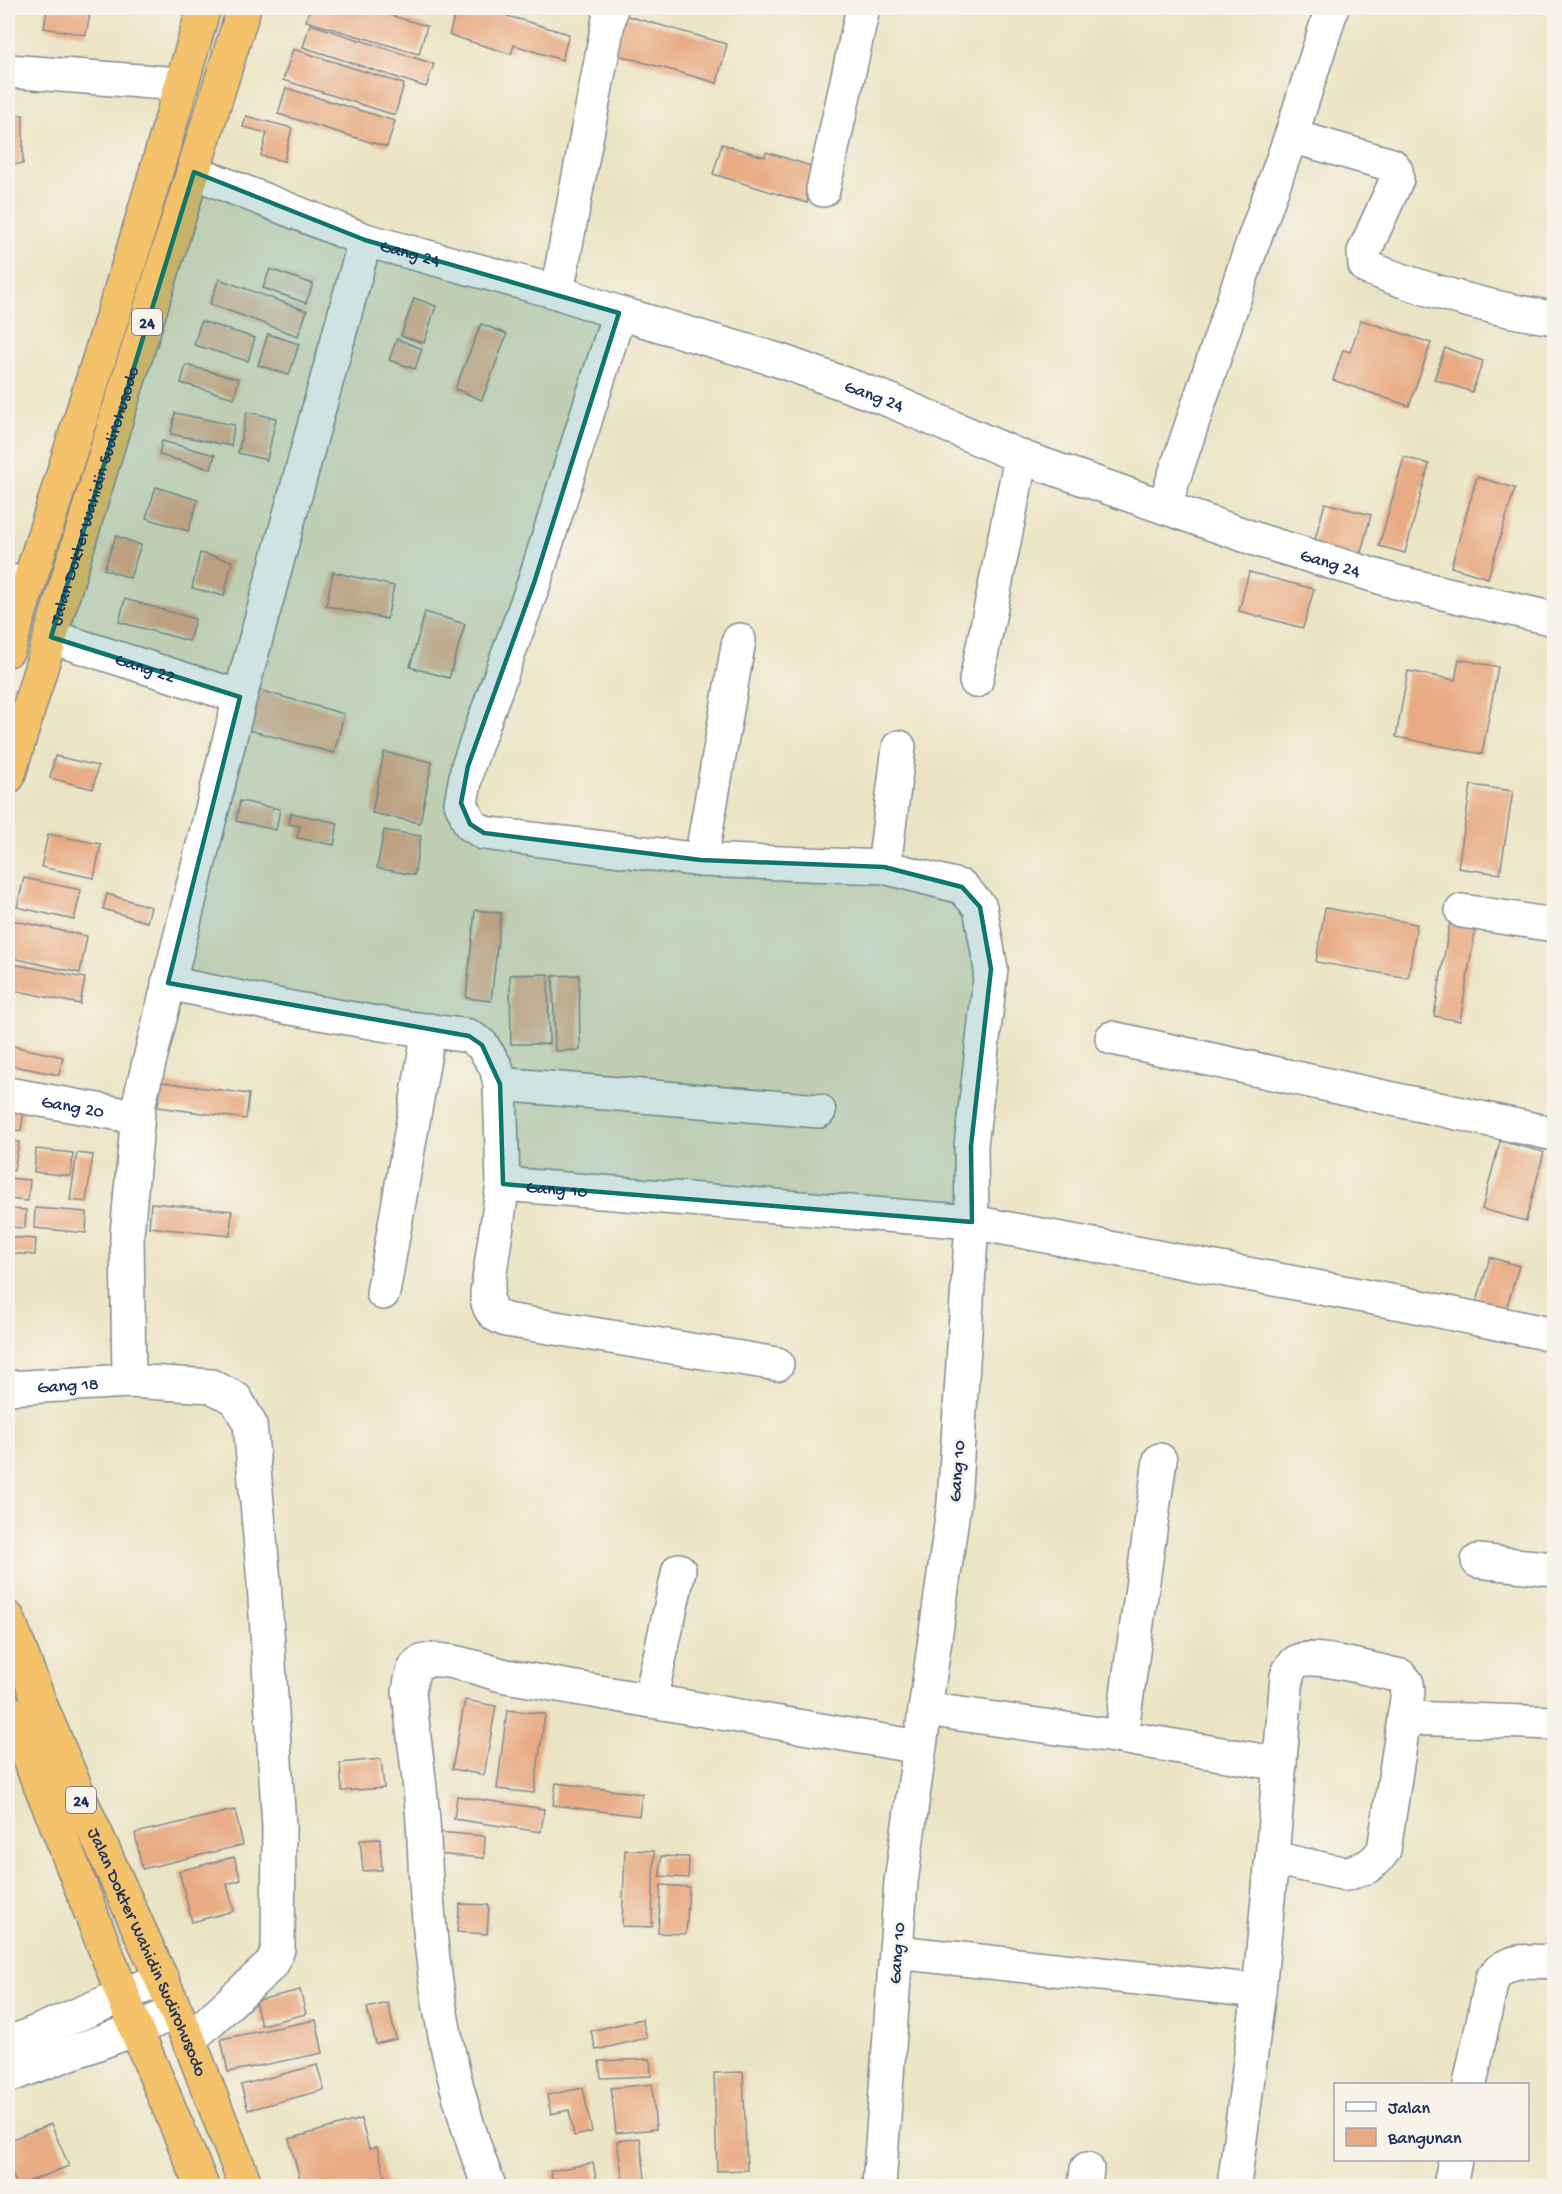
<svg xmlns="http://www.w3.org/2000/svg" width="1562" height="2194" viewBox="0 0 1562 2194" font-family="'Gochi Hand',sans-serif">
<rect width="100%" height="100%" fill="#f7f3e8"/>
<filter id="ink" filterUnits="userSpaceOnUse"><feTurbulence type="fractalNoise" baseFrequency=".0167" numOctaves="2"/><feDisplacementMap in="SourceGraphic" scale="12" xChannelSelector="R" yChannelSelector="G"/><feConvolveMatrix kernelMatrix="1 2 1 2 8 2 1 2 1" color-interpolation-filters="sRGB"/></filter>
<filter id="wash" filterUnits="userSpaceOnUse"><feTurbulence type="fractalNoise" baseFrequency=".008" numOctaves="4" result="noise"/><feDisplacementMap in="SourceGraphic" scale="24" xChannelSelector="R" yChannelSelector="G"/><feGaussianBlur stdDeviation="1.35" result="paint"/><feColorMatrix in="noise" values="0 0 0 0 0 0 0 0 0 0 0 0 0 0 0 0 0 1.4 0 .05"/><feComposite in="paint" operator="in"/></filter>
<g filter="url(#wash)">
<rect width="100%" height="100%" fill="#ebe4c4"/>
<g id="blocks">
<g fill="#e8ab84">
<polygon points="47,8 91,8 86,35 44,28"/>
<polygon points="310,8 365,8 427,26 419,54 306,21"/>
<polygon points="457,8 481,8 569,34 562,60 514,45 511,54 449,35"/>
<polygon points="624,15 727,44 717,83 614,54"/>
<polygon points="310,24 434,64 426,87 303,47"/>
<polygon points="293,49 404,84 395,115 283,80"/>
<polygon points="286,88 395,121 387,147 278,114"/>
<rect x="8" y="115" width="15" height="49"/>
<polygon points="246,116 292,128 284,161 261,156 267,133 243,127"/>
<polygon points="722,144 765,157 766,152 817,168 807,203 713,174"/>
<polygon points="270,269 313,284 306,303 263,288"/>
<polygon points="219,279 307,311 298,336 210,304"/>
<polygon points="414,298 436,306 424,343 401,336"/>
<polygon points="1361,320 1431,343 1409,406 1333,380 1343,350 1350,352"/>
<polygon points="201,321 255,338 248,361 194,345"/>
<polygon points="481,324 507,334 482,400 455,389"/>
<polygon points="268,334 299,344 289,375 258,365"/>
<polygon points="397,339 422,349 415,369 389,360"/>
<polygon points="1445,348 1483,361 1472,392 1434,379"/>
<polygon points="186,365 239,379 234,398 181,383"/>
<polygon points="247,412 276,418 267,460 238,453"/>
<polygon points="175,413 234,425 231,446 171,434"/>
<polygon points="162,441 215,455 211,469 159,455"/>
<polygon points="1404,457 1429,464 1405,553 1379,546"/>
<polygon points="1477,477 1515,488 1488,578 1451,567"/>
<polygon points="156,487 198,500 188,531 146,518"/>
<polygon points="1325,503 1371,515 1358,563 1312,550"/>
<polygon points="116,536 141,545 130,578 104,569"/>
<polygon points="200,553 232,561 224,596 192,588"/>
<polygon points="333,572 394,586 387,619 326,606"/>
<polygon points="1249,572 1314,589 1303,628 1239,611"/>
<polygon points="125,599 195,619 189,641 119,622"/>
<polygon points="425,612 465,624 449,678 410,667"/>
<polygon points="1459,659 1498,667 1482,754 1396,737 1408,671 1455,680"/>
<polygon points="255,689 344,714 334,753 245,729"/>
<polygon points="384,752 432,762 420,823 372,813"/>
<polygon points="55,756 98,766 93,789 50,778"/>
<polygon points="1471,785 1513,791 1500,874 1458,868"/>
<polygon points="240,801 280,809 276,830 236,821"/>
<polygon points="291,813 338,823 334,845 297,838 300,826 289,824"/>
<polygon points="384,830 421,836 414,875 377,868"/>
<polygon points="48,834 101,844 94,878 41,867"/>
<polygon points="24,878 81,890 74,920 17,907"/>
<polygon points="107,894 151,907 147,922 103,909"/>
<polygon points="1325,908 1417,924 1408,978 1316,962"/>
<polygon points="475,910 501,913 491,1001 466,998"/>
<polygon points="11,920 87,936 80,973 8,957 8,939"/>
<polygon points="1450,921 1476,925 1460,1021 1434,1016"/>
<polygon points="8,963 85,978 80,1004 8,989"/>
<polygon points="548,974 549,1044 511,1044 510,975"/>
<polygon points="579,975 580,1050 555,1051 553,976"/>
<polygon points="8,1045 63,1057 59,1075 8,1065"/>
<polygon points="161,1082 249,1094 246,1119 158,1107"/>
<polygon points="8,1106 24,1108 21,1131 8,1129"/>
<polygon points="8,1140 19,1142 14,1171 8,1170"/>
<polygon points="1500,1141 1544,1152 1526,1221 1482,1209"/>
<polygon points="36,1149 73,1153 71,1176 34,1172"/>
<polygon points="77,1153 93,1155 86,1202 70,1200"/>
<polygon points="8,1178 30,1180 28,1201 8,1199"/>
<polygon points="151,1203 232,1211 230,1236 149,1227"/>
<polygon points="35,1208 87,1212 86,1233 34,1228"/>
<polygon points="8,1209 26,1210 25,1228 8,1227"/>
<polygon points="8,1237 36,1239 35,1255 8,1253"/>
<polygon points="1490,1257 1519,1266 1504,1316 1475,1308"/>
<polygon points="465,1700 496,1706 484,1775 452,1769"/>
<polygon points="507,1710 545,1714 534,1793 497,1789"/>
<polygon points="381,1759 384,1788 342,1791 340,1763"/>
<polygon points="556,1783 642,1794 639,1816 553,1805"/>
<polygon points="457,1796 544,1809 541,1832 454,1819"/>
<polygon points="235,1810 243,1845 142,1869 135,1833"/>
<polygon points="437,1832 485,1836 484,1858 435,1854"/>
<polygon points="380,1839 382,1870 363,1871 360,1840"/>
<polygon points="625,1850 654,1851 652,1927 622,1926"/>
<polygon points="661,1856 689,1857 688,1878 660,1876"/>
<polygon points="234,1857 241,1880 227,1884 234,1911 192,1922 179,1871"/>
<polygon points="661,1885 689,1887 686,1934 658,1933"/>
<polygon points="460,1904 489,1905 487,1934 457,1932"/>
<polygon points="300,1990 306,2014 261,2025 255,2001"/>
<polygon points="388,2003 396,2039 376,2044 367,2008"/>
<polygon points="642,2019 647,2038 596,2050 591,2031"/>
<polygon points="316,2020 323,2053 228,2072 221,2039"/>
<polygon points="650,2059 651,2076 601,2078 599,2061"/>
<polygon points="317,2065 324,2090 248,2110 241,2085"/>
<polygon points="743,2072 747,2170 717,2171 714,2073"/>
<polygon points="652,2084 656,2129 616,2133 611,2088"/>
<polygon points="583,2088 592,2132 574,2136 569,2110 551,2114 547,2095"/>
<polygon points="361,2119 369,2149 377,2147 388,2186 302,2186 289,2139"/>
<polygon points="51,2124 69,2166 17,2186 8,2162 8,2134 10,2140"/>
<polygon points="640,2138 645,2179 623,2181 617,2141"/>
<polygon points="593,2163 597,2183 582,2186 554,2186 550,2171"/>
</g>
</g>
</g>
<g filter="url(#ink)">
<use href="#blocks" fill-opacity="0" stroke="#838a91" stroke-width="1.5"/>
<g fill="none" stroke-linecap="round" stroke-linejoin="round">
<defs>
<g id="minor">
<polyline points="8,71 180,84"/>
<path d="M1291 136 1392 165 1396 170 1397 179 1364 252 1365 265 1368 268C1428 291 1491 309 1554 318"/>
<path id="s1" d="M194 172 365 240 557 292 619 313 778 360 889 400 1021 457 1261 541 1396 582 1554 619"/>
<polyline points="823,190 863,8"/>
<polyline points="557,292 611,8"/>
<polyline points="619,313 534,583 468,766 461,803 470,824 484,833 701,860 884,867 962,887 980,907 991,969 971,1146 972,1222 954,1503 901,1882 879,2186"/>
<polyline points="1164,507 1252,245 1291,136 1332,8"/>
<polyline points="8,581 28,584"/>
<path id="s2" d="M51 637 240 697"/>
<polyline points="976,681 1021,457"/>
<polyline points="701,860 739,640"/>
<polyline points="884,867 899,747"/>
<polyline points="1462,911 1554,925"/>
<path d="M168 983 291 1008 388 1025 469 1036 482 1045 496 1067 500 1084 503 1184 487 1293C487 1308 492 1315 506 1320L777 1364"/>
<polyline points="1112,1038 1554,1134"/>
<polyline points="500,1084 819,1111"/>
<path id="s3" d="M8 1094 137 1117"/>
<path id="s4" d="M503 1184 972 1222 1411 1305 1554 1335"/>
<polyline points="383,1293 429,1030"/>
<polyline points="129,1381 127,1234 139,1103 240,697 365,240"/>
<path id="s5" d="M8 1388 129 1381 211 1386 236 1399 250 1424 264 1582 279 1827 278 1949 272 1964 189 2040"/>
<polyline points="1478,1561 1554,1569"/>
<polyline points="650,1701 679,1570"/>
<polyline points="925,1709 1121,1737 1280,1764"/>
<polyline points="1405,1718 1554,1723"/>
<polyline points="1121,1737 1160,1460"/>
<polyline points="896,1952 1259,1991"/>
<polyline points="8,2044 162,1979"/>
<polyline points="8,2076 136,2029 176,2012"/>
<path d="M1470 2084 1492 1979C1507 1957 1530 1961 1554 1962"/>
<path d="M489 2186C454 2097 435 2004 428 1908 425 1879 425 1851 423 1822 420 1778 413 1735 409 1691 411 1682 411 1671 418 1664 432 1651 488 1672 506 1676L919 1747"/>
<polyline points="1085,2186 1087,2169"/>
<path d="M1234 2186 1259 1991 1272 1858 1346 1874 1367 1867 1377 1859 1384 1850 1408 1692 1407 1683 1401 1676C1382 1672 1312 1653 1298 1661 1292 1664 1289 1670 1287 1676L1272 1858"/>
<polyline points="1450,2186 1455,2160"/>
</g>
<g id="trunk">
<polyline points="8,650 132,254 204,8"/>
<path id="s6" d="M8 777 114 426 244 8"/>
<path id="s7" d="M8 1618 41 1706 83 1805 189 2040 246 2186"/>
<polyline points="8,1710 54,1818 136,2029 202,2186"/>
</g>
</defs>
<use href="#minor" stroke="#838a91" stroke-width="36"/>
<use href="#trunk" stroke="#838a91" stroke-width="36"/>
<use href="#minor" stroke="#fff" stroke-width="33"/>
<use href="#trunk" stroke="#f3c26a" stroke-width="33"/>
</g>
</g>
<path fill="#0f766e" fill-opacity="0.2" stroke="#0f766e" stroke-width="4.5" stroke-linejoin="round" d="M194 172 365 240 619 313 534 583 468 766 461 803 470 824 484 833 701 860 884 867 962 887 980 907 991 969 971 1146 972 1222 503 1184 500 1084 482 1045 469 1036 168 983 240 697 51 637Z"/>
<g text-anchor="middle" stroke-width="5" stroke-linejoin="round" paint-order="stroke">
<g fill="#f7f3e8" stroke="#5d6a87" stroke-width="1.5">
<rect x="132" y="309" width="30" height="26" rx="4.5"/>
<rect x="66" y="1787" width="30" height="26" rx="4.5"/>
</g>
<g font-size="16" font-weight="bold" fill="#1b2f5e">
<text x="147" y="328">24</text>
<text x="81" y="1806">24</text>
</g>
<g font-size="18" fill="#1b2f5e" stroke="#f7f3e8">
<text dy="6" stroke="none"><textPath href="#s1" startOffset="231">Gang 24</textPath></text>
<text dy="6" stroke="none"><textPath href="#s1" startOffset="717">Gang 24</textPath></text>
<text dy="6" stroke="none"><textPath href="#s6" startOffset="294">Jalan Dokter Wahidin Sudirohusodo</textPath></text>
<text dy="6" stroke="none"><textPath href="#s1" startOffset="1203">Gang 24</textPath></text>
<text dy="6" stroke="none"><textPath href="#s2" startOffset="99">Gang 22</textPath></text>
<text dy="6" stroke="none"><textPath href="#s3" startOffset="66">Gang 20</textPath></text>
<text dy="6" stroke="none"><textPath href="#s4" startOffset="54">Gang 10</textPath></text>
<text dy="6" stroke="none"><textPath href="#s5" startOffset="60">Gang 18</textPath></text>
<text transform="translate(956 1471) rotate(-86)" y="6">Gang 10</text>
<text dy="6" stroke="none"><textPath href="#s7" startOffset="362">Jalan Dokter Wahidin Sudirohusodo</textPath></text>
<text transform="translate(896 1953) rotate(-86)" y="6">Gang 10</text>
</g>
</g>
<rect width="1562" height="2194" fill="none" stroke="#f7f3e8" stroke-width="30"/>
<rect x="1334" y="2083" width="195" height="78" fill="#f7f3e8" stroke="#9fa5b1" stroke-width="1.5"/>
<rect x="1346" y="2102" width="30" height="9" fill="#ffffff" stroke="#9fa5b1" stroke-width="1.5"/>
<text x="1388" y="2113" font-size="18" fill="#1b2f5e">Jalan</text>
<rect x="1346" y="2128" width="30" height="18" fill="#e8ab84" stroke="#9fa5b1" stroke-width="1.5"/>
<text x="1388" y="2143" font-size="18" fill="#1b2f5e">Bangunan</text>
</svg>
